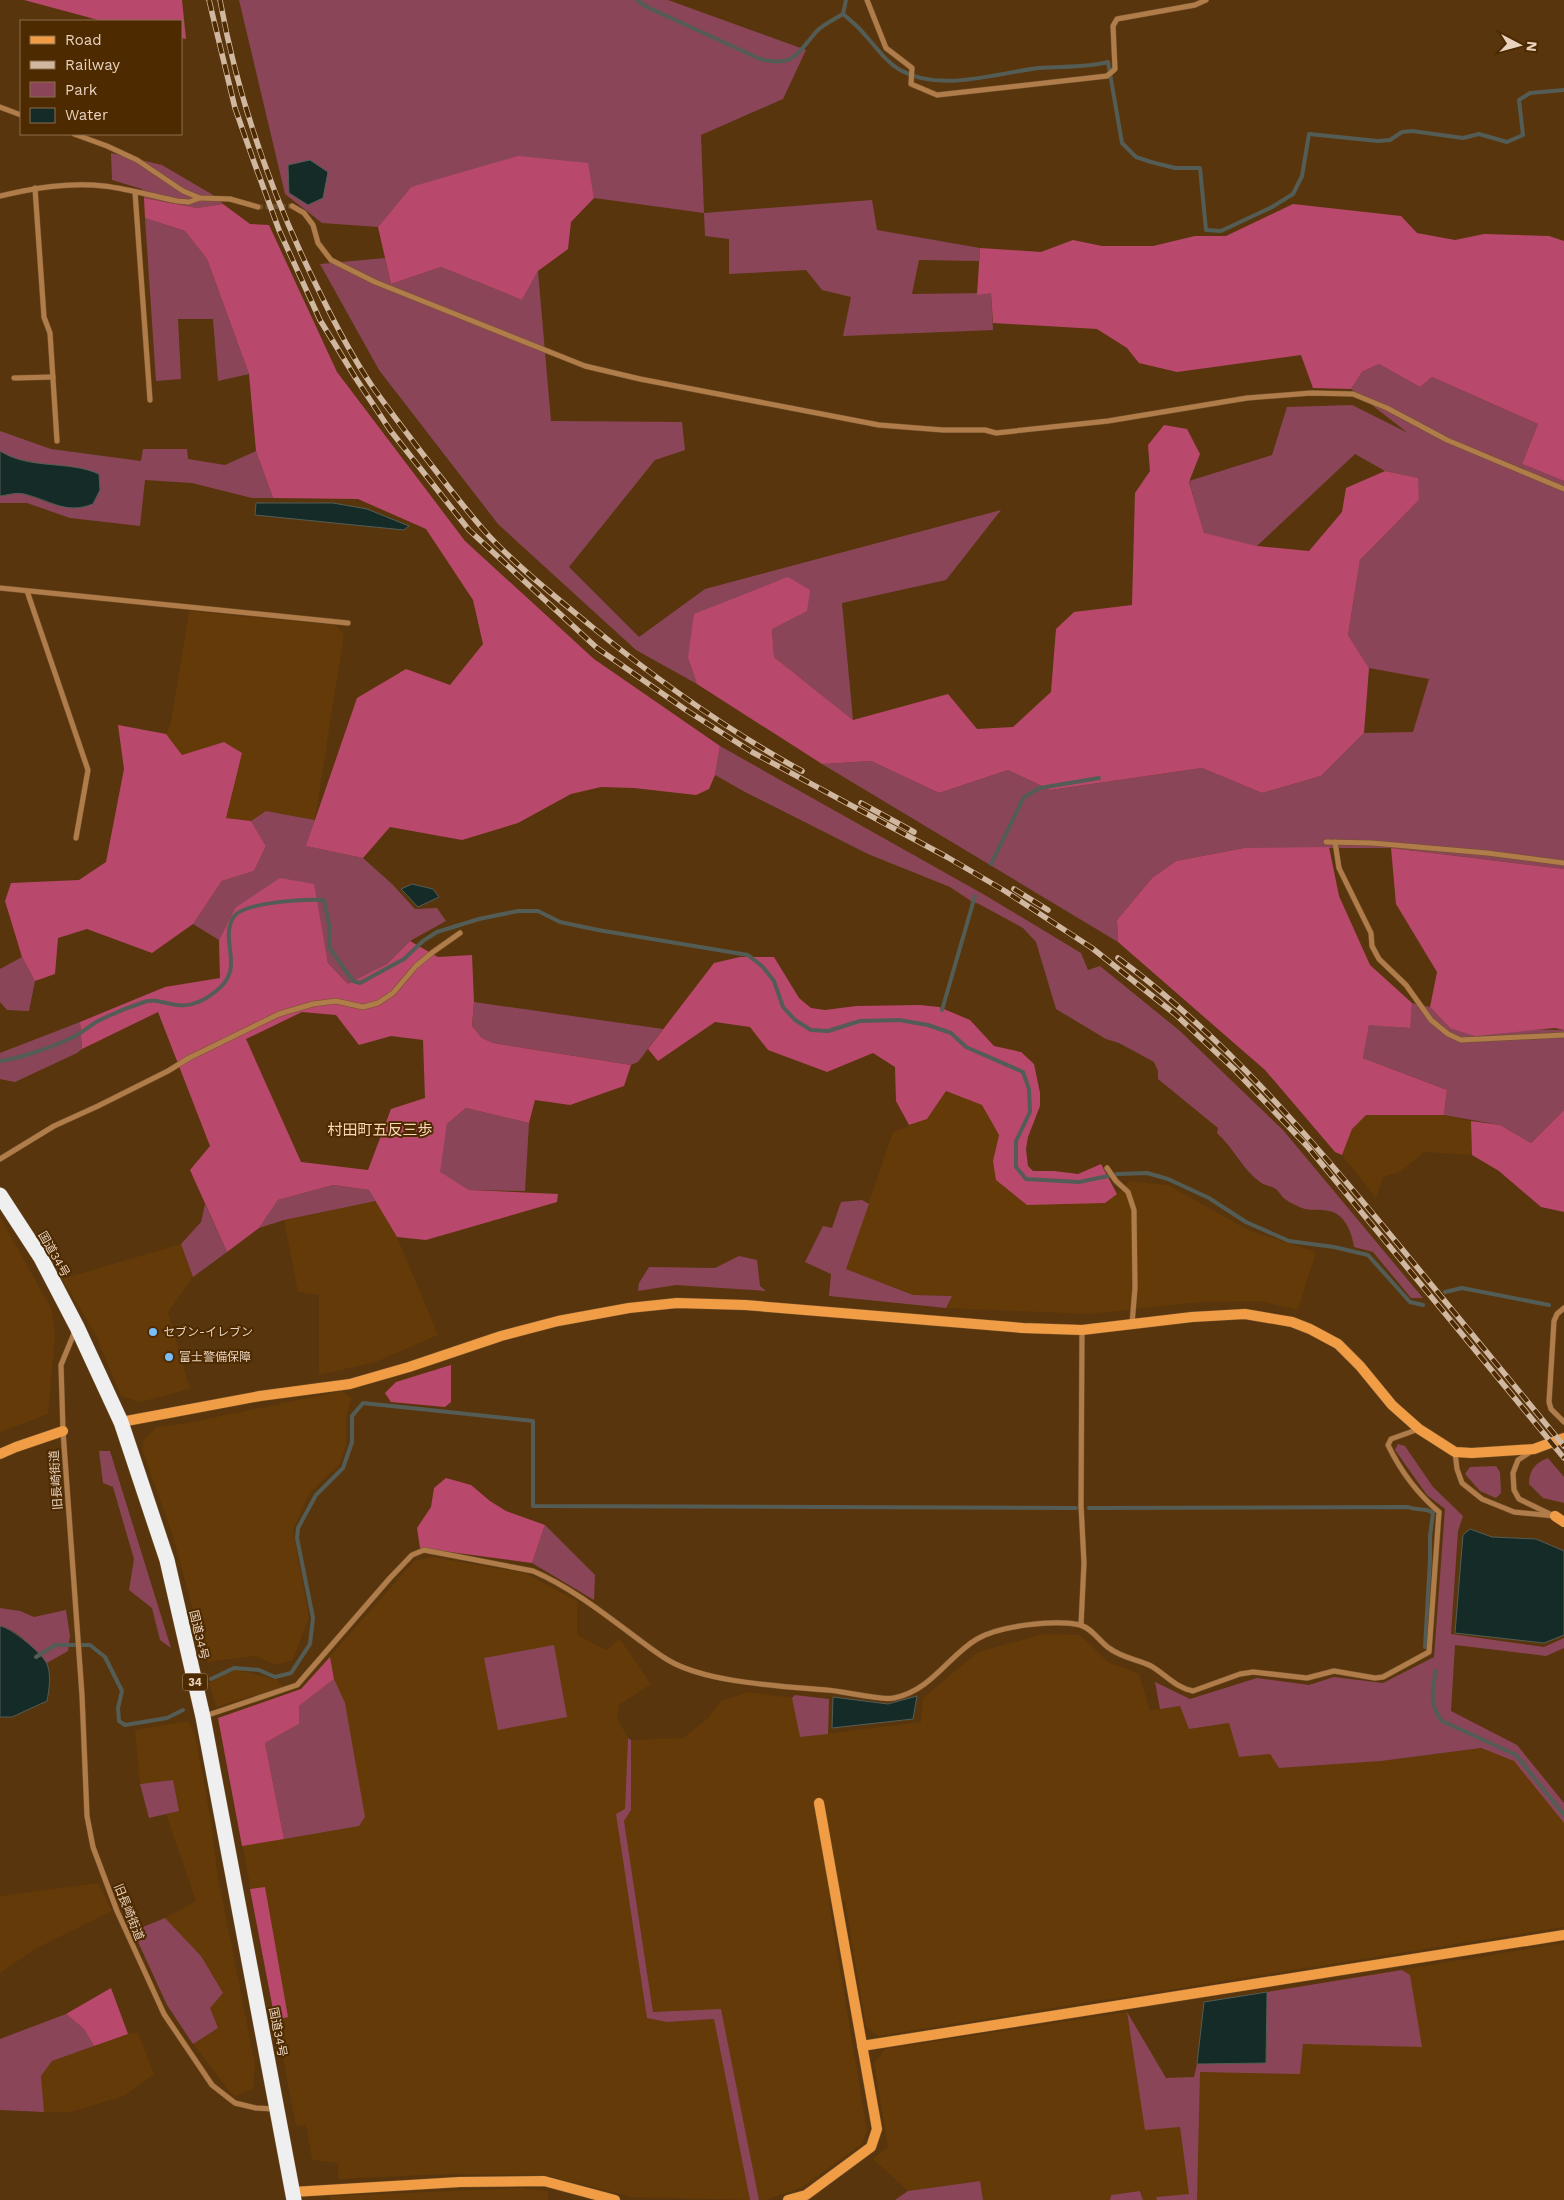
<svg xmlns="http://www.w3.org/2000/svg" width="1564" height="2200" viewBox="0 0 1564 2200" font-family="'Work Sans','Noto Sans JP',sans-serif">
<rect width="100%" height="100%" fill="#58350d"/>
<g fill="#633a08">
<polygon points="189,611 335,625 344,634 315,820 266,811 251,821 226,818 224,742 182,755 166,734 171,722"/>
<polygon points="946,1091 982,1105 999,1135 993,1161 1117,1194 1129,1181 1168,1185 1248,1230 1316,1252 1298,1310 1259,1301 1200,1302 1089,1314 946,1308 952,1296 913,1295 846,1269 893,1132 927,1119"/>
<polygon points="1366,1115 1444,1115 1471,1121 1472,1155 1424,1152 1400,1172 1383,1177 1376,1198 1342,1155 1352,1129"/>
<polygon points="376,1201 397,1237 438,1335 376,1362 319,1375 319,1295 298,1292 284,1220"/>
<polygon points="0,1217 52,1310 55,1336 48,1414 0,1432"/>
<polygon points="181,1244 193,1277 168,1312 190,1389 140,1402 121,1396 96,1335 62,1279"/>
<polygon points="342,1391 352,1398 346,1417 346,1446 339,1465 309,1494 293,1530 309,1617 293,1660 276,1665 255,1656 207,1662 172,1533 142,1449 144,1439 157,1427 187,1423"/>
<polygon points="432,1557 525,1573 577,1601 577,1635 606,1650 620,1639 651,1684 619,1705 617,1718 628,1738 625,1809 616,1814 647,2017 667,2022 714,2019 750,2200 632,2197 544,2175 448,2174 338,2179 338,2163 312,2160 306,2125 296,2126 218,1718 301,1689 414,1561"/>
<polygon points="1043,1634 1080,1635 1108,1662 1139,1674 1150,1710 1180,1706 1189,1729 1229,1723 1239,1757 1270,1754 1279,1768 1381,1761 1481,1748 1514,1761 1564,1823 1564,1927 878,2036 866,2027 845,1901 829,1903 867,2130 862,2144 801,2188 765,2200 759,2200 721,2010 653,2012 624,1821 631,1810 631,1740 683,1738 707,1719 721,1701 749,1692 792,1698 801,1737 921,1722 923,1698 978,1652"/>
<polygon points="234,1669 277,1680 283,1687 216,1707 209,1683"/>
<polygon points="188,1721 195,1735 211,1821 218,1877 255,2064 253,2089 234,2097 193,2044 217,2028 210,2008 201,1956 165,1918 196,1901 166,1814 178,1811 173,1780 140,1784 135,1730"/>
<polygon points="98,1883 112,1911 37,1948 0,1973 0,1896"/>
<polygon points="1564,1943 1564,2200 1143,2200 1141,2191 1111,2195 1110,2200 983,2200 980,2181 908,2191 873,2159 888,2147 874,2063 885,2049 1127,2012 1166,2078 1194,2077 1197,2064 1266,2063 1267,1992"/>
<polygon points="138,2033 154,2074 124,2096 70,2112 44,2112 41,2076 52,2061 128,2034"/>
<polygon points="521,2188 548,2191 548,2200 331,2200 331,2196"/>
</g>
<g fill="#8a4658">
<polygon points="239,0 668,0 806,50 783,99 701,135 704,213 872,200 877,230 980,248 979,261 919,260 912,294 991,293 993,330 843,336 851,297 822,290 806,270 729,274 729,239 705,236 704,213 594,198 587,163 411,187 378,227 322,223 285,194"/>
<polygon points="111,153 162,165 213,195 223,204 197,208 144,198 142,189 112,180"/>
<polygon points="145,218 185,231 207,259 249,374 218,381 213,319 178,319 181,379 156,381"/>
<polygon points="385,258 391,284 441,267 522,300 538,271 551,421 682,422 685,450 655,460 569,567 639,637 705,589 1001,510 946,580 842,603 853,720 774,657 772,629 688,658 697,684 636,650 498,524 379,370 320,264"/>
<polygon points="1379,364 1420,387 1432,377 1538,424 1522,464 1564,481 1564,869 1391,848 1244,848 1176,861 1152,878 1117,920 1118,942 822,764 871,761 939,793 1008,770 1050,790 1202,768 1262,793 1321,776 1364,733 1413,732 1429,679 1369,668 1348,635 1360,560 1419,500 1417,478 1385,471 1355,454 1257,546 1204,534 1189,481 1272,455 1287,407 1352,405 1408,433 1351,389 1362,372"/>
<polygon points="0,431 51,449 141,461 143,449 187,449 188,459 225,465 256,451 273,498 252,498 192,483 145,480 140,526 70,518 27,503 0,503 0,496 22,493 52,504 44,465 10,457 0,451"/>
<path d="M720 746 983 894 1081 953 1088 970 1100 966 1180 1031 1283 1130 1423 1298H1411L1373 1252 1354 1247C1352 1233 1345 1214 1329 1211 1321 1209 1310 1211 1302 1208 1297 1206 1289 1202 1285 1199 1282 1197 1280 1193 1277 1190 1273 1186 1265 1186 1260 1182 1242 1169 1234 1148 1217 1133L1218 1128 1158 1079V1071L1154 1062 1119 1043 1106 1039 1056 1009 1036 942 1023 928 979 904 971 901 950 887 868 854 745 792 715 775Z"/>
<polygon points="266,811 315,820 307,846 363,858 392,884 415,909 437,908 446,921 410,941 387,964 349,985 328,963 313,884 235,908 219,940 193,924 222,881 254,871 266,846 251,821"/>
<polygon points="22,957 35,981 29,1011 7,1010 0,1002 0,969"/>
<polygon points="474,1002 663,1029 638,1062 631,1065 493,1043 482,1038 472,1026"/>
<polygon points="1412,1003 1430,1007 1450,1028 1564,1030 1564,1110 1531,1143 1500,1125 1444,1115 1447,1090 1363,1058 1369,1024 1409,1028"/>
<polygon points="80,1022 82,1049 77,1053 15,1082 0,1079 0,1053"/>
<polygon points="466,1108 529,1123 525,1191 469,1190 439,1172 447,1124"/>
<polygon points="333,1185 369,1190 376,1201 284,1220 259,1228 278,1200"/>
<polygon points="862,1200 869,1204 846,1269 913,1295 952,1296 946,1308 829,1296 831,1274 805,1262 823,1226 832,1228 841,1202"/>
<polygon points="205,1204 227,1252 193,1277 181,1244 201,1222"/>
<polygon points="739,1256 757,1260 760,1286 766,1291 676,1285 638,1291 639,1283 649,1267 715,1268"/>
<polygon points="1398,1444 1405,1446 1433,1487 1463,1516 1458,1531 1451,1634 1544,1647 1564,1638 1564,1648 1546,1656 1455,1645 1451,1711 1517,1745 1564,1803 1564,1823 1514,1761 1481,1748 1381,1761 1279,1768 1270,1754 1239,1757 1229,1723 1189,1729 1180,1706 1160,1709 1155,1682 1190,1699 1257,1678 1309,1685 1334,1677 1383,1683 1434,1657 1445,1509 1427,1495 1395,1450"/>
<polygon points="99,1451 110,1451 171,1648 160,1640 152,1608 129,1590 134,1559 113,1487 103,1483"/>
<path d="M1548 1458 1564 1477V1503L1543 1498 1529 1484C1529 1470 1535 1463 1548 1458Z"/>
<polygon points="1496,1466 1500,1472 1501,1493 1496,1498 1480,1491 1465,1474 1470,1467"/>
<polygon points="545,1525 595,1575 594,1600 532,1563"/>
<path d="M0 1608 20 1611 34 1617 66 1610 70 1636 68 1651 47 1663C34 1650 18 1629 0 1626Z"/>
<polygon points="554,1645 567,1717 498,1730 484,1658"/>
<polygon points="334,1679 345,1703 365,1817 359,1826 284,1839 265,1743 299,1724 299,1706"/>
<polygon points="795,1695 829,1699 828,1734 800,1737 792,1698"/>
<polygon points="628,1738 631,1740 631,1810 624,1821 653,2012 721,2009 759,2200 750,2200 714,2019 667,2022 647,2018 616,1814 625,1809"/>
<polygon points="173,1780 179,1811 149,1818 140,1784"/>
<polygon points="165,1918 201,1956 223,1993 210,2008 218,2028 193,2044 167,2005 133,1931"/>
<polygon points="1402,1970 1410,1975 1422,2047 1303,2044 1300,2074 1200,2072 1197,2200 1157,2200 1156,2197 1189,2194 1180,2127 1145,2130 1127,2012 1166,2078 1194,2077 1197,2064 1266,2063 1267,1992"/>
<polygon points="66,2014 84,2029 94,2046 52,2061 41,2076 44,2112 0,2110 0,2039"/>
<polygon points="980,2181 983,2200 895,2200 908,2191"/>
<polygon points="1140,2191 1143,2200 1110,2200 1111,2195"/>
</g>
<g fill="#b9496c" fill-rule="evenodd">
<polygon points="24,0 182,0 186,39 181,38 181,21 102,21"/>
<polygon points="518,156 588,163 594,198 571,222 568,249 538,271 522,300 441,267 391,284 378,227 411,187"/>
<polygon points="144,198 197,208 223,204 250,224 269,225 337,372 465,541 594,659 720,746 715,775 709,789 696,795 634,788 601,787 571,794 518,823 462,840 390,827 363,858 306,846 357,698 406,669 450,685 483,644 473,600 426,529 358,499 273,498 256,451 249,374 207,259 185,231 145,218"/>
<polygon points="1293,204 1401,216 1417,233 1455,240 1484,234 1549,236 1564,241 1564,481 1522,464 1538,424 1432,377 1420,387 1379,364 1362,372 1351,389 1313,388 1301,355 1177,372 1139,363 1127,348 1097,329 993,323 991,293 977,295 980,248 1041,252 1073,240 1102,246 1153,246 1195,236 1226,236"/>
<polygon points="1164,425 1187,429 1200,454 1189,482 1204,533 1257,546 1309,551 1342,512 1346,488 1385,471 1418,478 1419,500 1360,560 1348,635 1369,668 1364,733 1321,776 1262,793 1202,768 1050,790 1008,770 939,793 871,761 822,764 697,684 688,658 694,614 788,577 810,590 807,611 772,629 774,657 853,720 948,694 977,729 1013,727 1051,692 1056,629 1074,612 1132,605 1135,493 1150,471 1148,445"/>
<polygon points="118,725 166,734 182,755 224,742 242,753 226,818 251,821 266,846 254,871 222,881 193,924 152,953 87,929 58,938 55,974 35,981 22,957 5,901 11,883 79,880 106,862 124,769"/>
<polygon points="1329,847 1339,896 1370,965 1412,1003 1410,1028 1369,1025 1363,1058 1447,1090 1444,1115 1366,1115 1352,1129 1342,1155 1335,1152 1265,1070 1118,942 1117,920 1152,878 1176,861 1244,848"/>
<polygon points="1391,848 1564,869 1564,1030 1555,1028 1475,1036 1450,1028 1430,1007 1437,972 1396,904"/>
<path d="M280 878 314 884 328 963 348 984 387 964 410 941 438 957 472 955 474 1002 472 1026 482 1038 493 1043 631 1065 624 1086 570 1105 535 1100 529 1123 466 1108 447 1124 440 1172 469 1190 558 1194 557 1202 426 1240 397 1237 369 1190 333 1185 278 1200 259 1228 227 1252 190 1170 210 1146 158 1012 82 1049 80 1022 165 987 220 978 219 940 235 908ZM302 1012 336 1015 359 1045 391 1036 423 1040 425 1098 391 1109 368 1170 301 1162 246 1039Z"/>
<polygon points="740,957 774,957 799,998 811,1008 825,1010 856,1006 920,1005 939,1007 970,1020 994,1046 1021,1052 1034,1064 1040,1093 1040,1106 1028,1137 1026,1149 1028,1166 1033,1171 1054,1171 1078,1174 1101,1164 1117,1194 1105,1203 1027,1205 996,1180 993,1161 999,1135 982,1105 946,1091 927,1119 909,1125 896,1101 895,1067 873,1053 827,1072 768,1050 750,1027 715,1022 658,1061 648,1049 714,963"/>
<polygon points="1564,1110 1564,1212 1541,1207 1499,1171 1472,1155 1471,1121 1500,1125 1531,1143"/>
<polygon points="451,1365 451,1402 445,1407 391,1402 385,1393 396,1382"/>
<polygon points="446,1478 471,1485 490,1501 506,1511 545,1525 532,1563 420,1548 417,1528 431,1507 434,1488"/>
<polygon points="330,1657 334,1679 299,1706 299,1724 265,1743 284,1839 242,1846 218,1718 301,1689"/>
<polygon points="265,1887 288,2017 275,2020 250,1889"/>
<polygon points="111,1988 128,2034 94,2046 84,2029 66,2014"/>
</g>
<g fill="#142b28" stroke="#545d55">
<polygon points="310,160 328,172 323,198 308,205 289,193 288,165"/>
<path d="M0 451C30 470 68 460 99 474L100 490 93 504C65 515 50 500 24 494 17 492 7 495 0 496Z"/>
<polygon points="256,503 333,503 367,509 409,526 404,530 255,515"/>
<polygon points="412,884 433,889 439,897 418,907 401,889"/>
<polygon points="1470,1529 1492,1537 1536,1539 1564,1551 1564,1635 1544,1643 1455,1633 1463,1535"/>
<path d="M0 1626C12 1628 40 1652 46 1662 52 1673 49 1690 47 1701L12 1717H0Z"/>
<polygon points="917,1696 913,1719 832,1728 833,1697 888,1704"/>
<polygon points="1267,1992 1266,2063 1197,2064 1204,2002"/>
</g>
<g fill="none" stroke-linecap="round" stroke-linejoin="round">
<g stroke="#545d55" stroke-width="4">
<path d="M637 0 647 7 760 59C795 68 797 53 817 31 824 24 835 19 843 14"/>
<path d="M843 14C851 21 859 27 865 35 877 48 885 61 900 70 941 93 996 73 1039 68 1062 66 1086 68 1108 62L1122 143 1136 157 1151 162 1175 168H1200L1206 230 1221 231 1272 207 1293 194 1302 176 1309 134 1378 141 1390 140 1402 132 1412 131 1463 138 1479 134 1507 142 1523 135 1519 100 1530 93 1564 90"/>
<polyline points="843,14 846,0"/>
<polyline points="991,864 1024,797 1040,788 1099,778"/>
<polyline points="942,1010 975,896"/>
<path d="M0 1061C18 1059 52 1047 69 1039 79 1035 88 1027 98 1021 112 1014 129 1007 144 1002 156 998 165 1004 177 1005 191 1007 205 1000 215 992 247 968 219 943 233 918 241 902 306 899 324 900L329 925V947L353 981 360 983 404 959 423 941 437 932 479 919 518 911H538L560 922 598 930 748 955 763 967 774 981 783 1007 795 1020 811 1030 828 1031 860 1021 899 1020 928 1025 951 1033 966 1047 1023 1072 1029 1089 1030 1112 1016 1141V1167L1026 1179 1079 1182 1118 1174 1147 1173 1168 1179 1209 1198 1246 1222 1289 1241 1334 1247 1368 1255 1410 1302 1423 1305"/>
<polyline points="1445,1292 1462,1288 1549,1305"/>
<path d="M1089 1508 1408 1507C1417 1511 1426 1507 1433 1513L1430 1536V1560L1425 1647"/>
<polyline points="36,1657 55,1645 90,1645 105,1657 122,1691 118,1708 119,1721 125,1725 167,1718 183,1710"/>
<path d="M1436 1671C1432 1691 1429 1705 1442 1721L1516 1755 1564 1815"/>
<polyline points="211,1679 234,1668 259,1670 275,1677 291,1673 310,1644 313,1618 297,1538 298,1528 316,1495 343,1468 352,1442 352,1416 363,1403 533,1421 533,1506 1076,1508"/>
</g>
<polyline stroke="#6e4d28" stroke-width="5" stroke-dasharray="5 2.5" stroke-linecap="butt" points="258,207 292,206"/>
<defs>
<g id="street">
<polyline points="867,0 886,48 912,68 911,84 937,95 1107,76 1115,69 1113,26 1117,19 1195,5 1206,0"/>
<polyline points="0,107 21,115"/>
<polyline points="74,134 107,146 137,160 183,191 200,198 230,199 258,207"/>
<polyline points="35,188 44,317 50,333 57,441"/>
<polyline points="135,192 150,400"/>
<path d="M0 196C34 188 69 182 104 186 129 189 153 196 177 201L189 202 200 198"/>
<polyline points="292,206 304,213 313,225 318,243 331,260 375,282 585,366 640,379 879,425 943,430 985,430 996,433 1108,421 1247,398 1311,393 1353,394 1387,408 1447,440 1564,489"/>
<polyline points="14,378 53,377"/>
<polyline points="0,588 348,623"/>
<polyline points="27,591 88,770 76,838"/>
<polyline points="1326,842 1372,843 1487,853 1564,863"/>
<polyline points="1335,842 1339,868 1371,933 1372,946 1379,959 1406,985 1431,1020 1448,1034 1461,1040 1564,1035"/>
<polyline points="0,1159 54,1126 98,1106 168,1071 189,1058 279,1014 313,1004 336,1001 363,1007 378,1003 393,993 416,966 433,952 460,933"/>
<polyline points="1107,1168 1116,1181 1128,1192 1134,1210 1135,1288 1132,1324"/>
<polyline points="1564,1308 1557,1314 1554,1321 1549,1402 1551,1409 1564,1422"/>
<polyline points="75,1331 61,1365 63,1431 82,1695 87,1816 93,1847 117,1911 164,2014 212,2085 235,2103 256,2108 274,2109"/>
<polyline points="1532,1451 1518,1460 1513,1473 1514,1490 1519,1499 1552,1515"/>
<polyline points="1455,1452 1457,1469 1462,1483 1482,1499 1514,1512 1555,1516"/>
<polyline points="1081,1625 1084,1563 1081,1505 1082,1330"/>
<path d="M205 1716 297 1685 390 1578 412 1555 424 1550 533 1571C570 1587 602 1612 634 1636 645 1644 656 1653 668 1660 706 1683 782 1686 827 1690 843 1691 882 1701 894 1698 932 1690 948 1656 977 1639 999 1626 1055 1619 1080 1625 1092 1628 1100 1642 1109 1648 1122 1658 1137 1659 1151 1666 1165 1674 1176 1688 1193 1691L1240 1674 1253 1672 1307 1678 1334 1671 1375 1678 1383 1677 1429 1652 1439 1512C1418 1494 1400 1470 1388 1445L1391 1439 1419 1429"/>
</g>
<g id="secondary">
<polyline points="121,1422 260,1396 350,1384 409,1367 501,1336 558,1321 629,1308 677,1303 745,1305 1023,1328 1082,1330 1192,1317 1245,1314 1292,1322 1310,1329 1338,1344 1360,1366 1392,1405 1419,1429 1455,1452 1472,1453 1534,1449 1564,1438"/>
<polyline points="0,1454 16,1447 63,1431"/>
<polyline points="1555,1516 1564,1522"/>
<polyline points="862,2046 1564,1935"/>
<polyline points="293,2192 460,2182 544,2181 615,2200"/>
<polyline points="788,2200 806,2195 871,2147 877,2129 819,1803"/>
</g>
<polyline id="highway" points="0,1195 41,1258 77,1327 121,1422 167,1560 203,1717 294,2200"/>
</defs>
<use href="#street" stroke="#72512d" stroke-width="6"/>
<use href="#secondary" stroke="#72512d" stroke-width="11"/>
<use href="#highway" stroke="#72512d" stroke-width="16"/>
<use href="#street" stroke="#b07c49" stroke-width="5"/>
<use href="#secondary" stroke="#f09d45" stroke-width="10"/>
<use href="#highway" stroke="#efefef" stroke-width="15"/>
<defs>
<g id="rail">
<polyline points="209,0 235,108 254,162 279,230 320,320 355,377 390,430 469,530 597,648 686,710 752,752 947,857 1005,891 1092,948 1175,1014 1235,1070 1307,1146 1564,1458"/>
<path d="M220 0C238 100 273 198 318 289 334 322 351 355 372 386 391 413 412 440 432 466 451 490 469 514 489 536 520 569 556 597 591 626 657 680 727 730 802 771"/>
<polyline points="861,803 914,832"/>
<polyline points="1014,889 1048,910"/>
<path d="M1118 958C1226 1038 1313 1141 1398 1244 1453 1311 1509 1379 1564 1446"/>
</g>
</defs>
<use href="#rail" stroke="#d0b7a0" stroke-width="5.5"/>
<use href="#rail" stroke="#4d2a00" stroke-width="4" stroke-dasharray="11" stroke-linecap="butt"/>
</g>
<g fill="#78bff8" stroke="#4d2a00" stroke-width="2">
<circle cx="153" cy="1332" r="5"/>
<circle cx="169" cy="1357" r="5"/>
</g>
<g text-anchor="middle" stroke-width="4" stroke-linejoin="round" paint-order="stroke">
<rect fill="#4d2a00" stroke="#baa086" stroke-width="1" x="182.5" y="1673.5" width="25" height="17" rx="4"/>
<g font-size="11" font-weight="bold" fill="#e9d3bf">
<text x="195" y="1686">34</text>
</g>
<g font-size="12" fill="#e9d3bf" stroke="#4d2a00">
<text transform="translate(54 1254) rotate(60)" y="4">国道34号</text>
<text transform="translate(56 1480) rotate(-94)" y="4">旧長崎街道</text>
<text transform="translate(199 1635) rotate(77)" y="4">国道34号</text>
<text transform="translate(129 1912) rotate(68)" y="4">旧長崎街道</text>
<text transform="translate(278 2032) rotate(79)" y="4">国道34号</text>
</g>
<g font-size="12" fill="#e9d3bf" stroke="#4d2a00" text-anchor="start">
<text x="163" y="1336">セブン-イレブン</text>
<text x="179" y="1361">富士警備保障</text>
</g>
<g font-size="15" fill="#fbd7b7" stroke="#4d2a00">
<text x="380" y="1135">村田町五反三歩</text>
</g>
</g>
<rect x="20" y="20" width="162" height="115" fill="#4d2a00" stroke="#8b6e4c"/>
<rect x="30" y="36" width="25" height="8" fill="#f09d45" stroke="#8b6e4c"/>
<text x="65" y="45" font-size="15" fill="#e9d3bf">Road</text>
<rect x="30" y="61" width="25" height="8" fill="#d0b7a0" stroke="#8b6e4c"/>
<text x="65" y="70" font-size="15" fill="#e9d3bf">Railway</text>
<rect x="30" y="82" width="25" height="15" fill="#8a4658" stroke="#8b6e4c"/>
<text x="65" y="95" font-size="15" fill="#e9d3bf">Park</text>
<rect x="30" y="108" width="25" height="15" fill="#142b28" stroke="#8b6e4c"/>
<text x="65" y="120" font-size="15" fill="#e9d3bf">Water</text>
<g transform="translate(1519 45) rotate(96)" stroke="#4d2a00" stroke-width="4" paint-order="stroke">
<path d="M0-4L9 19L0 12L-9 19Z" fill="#e9d3bf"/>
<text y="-8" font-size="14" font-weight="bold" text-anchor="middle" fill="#e9d3bf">N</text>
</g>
</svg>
